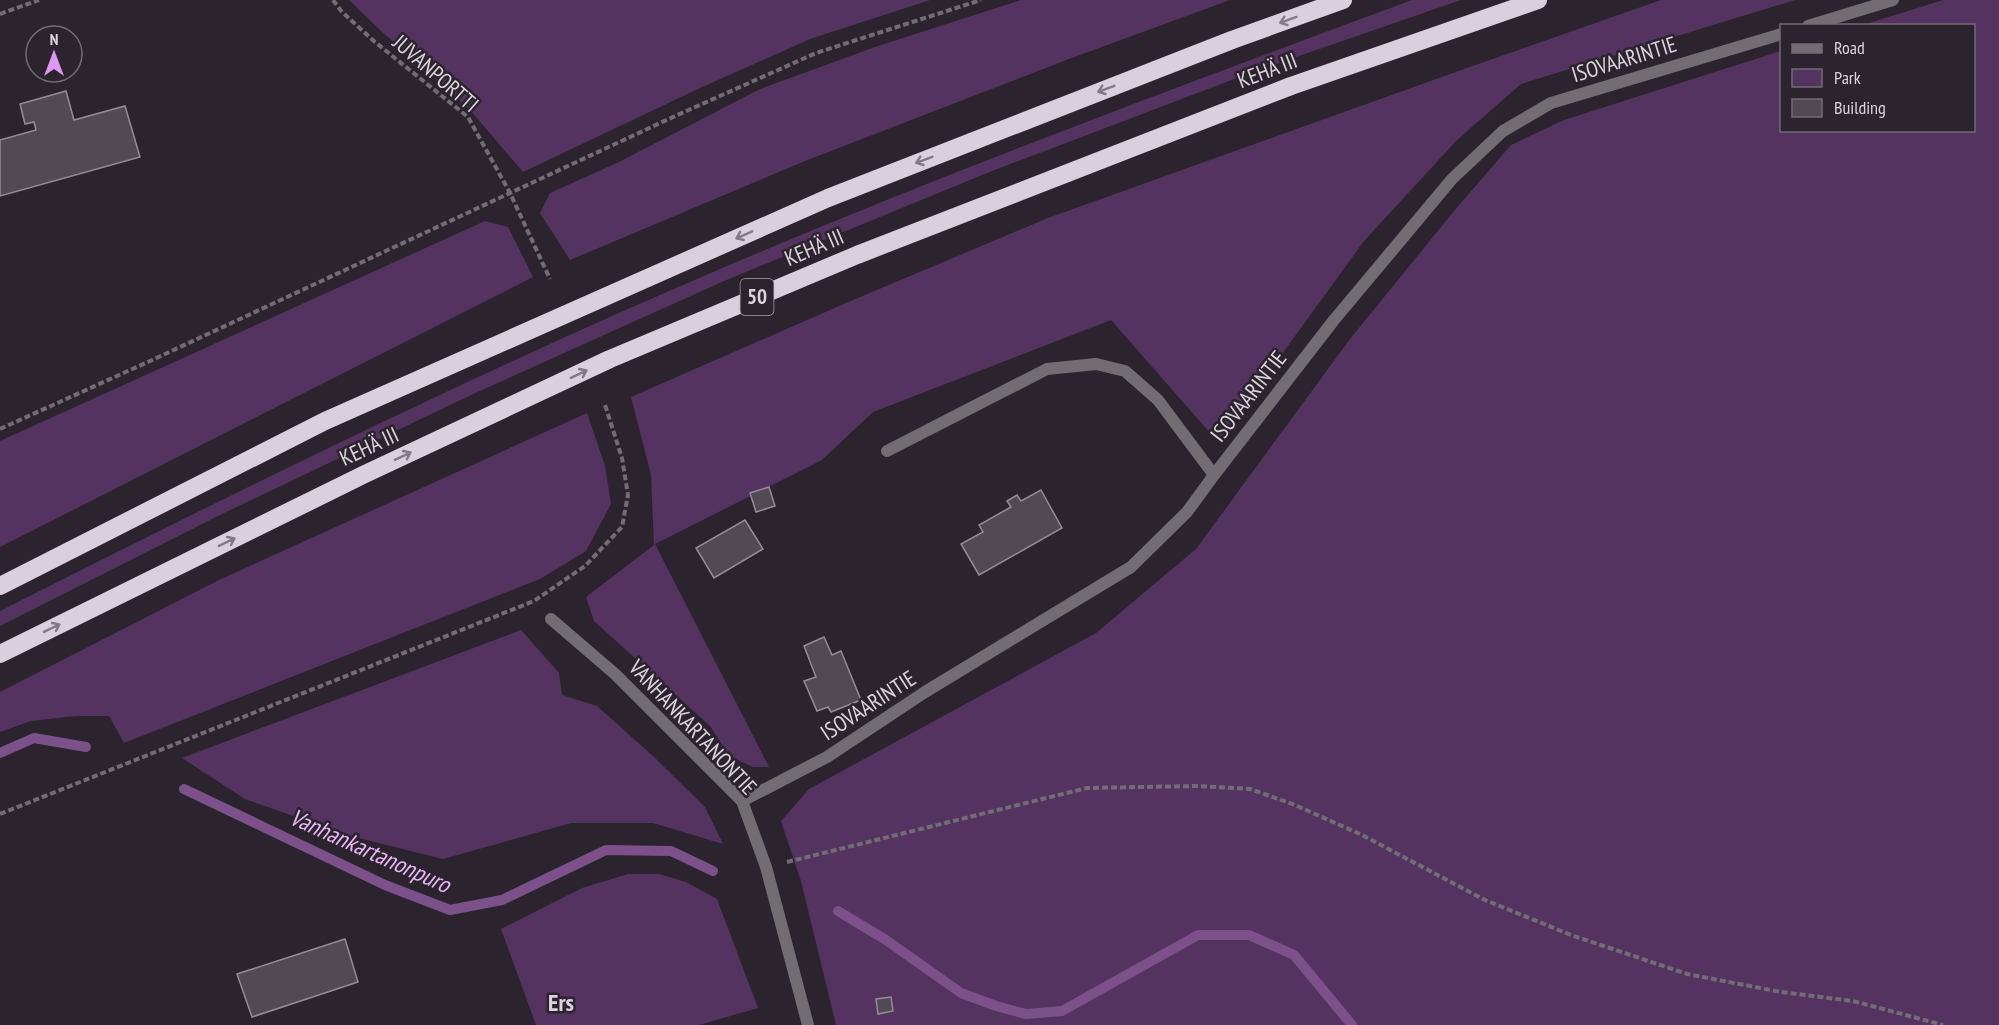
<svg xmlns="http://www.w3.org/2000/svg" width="1999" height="1025" viewBox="0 0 1999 1025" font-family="'PT Sans Narrow',sans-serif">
<rect width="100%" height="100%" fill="#2b242e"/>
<g fill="#553360">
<polygon points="349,0 930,0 810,39 700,88 523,172 470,110 380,30"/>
<polygon points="1021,0 1230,0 1069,59 805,161 570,260 540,213 550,193 619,162 760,89 875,47"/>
<path d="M1412 0H1461L1250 73 992 171 724 281 471 395 222 514 0 626V611C239 490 480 371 727 266 953 170 1183 85 1412 0Z"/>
<polygon points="1661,0 1795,0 1521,84 1457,140 1364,241 1218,442 1111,320 873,412 822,460 655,544 769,767 753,767 729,756 710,726 594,621 586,597 654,545 651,475 631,397 846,303 1048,218 1467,68"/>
<polygon points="1943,0 1999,0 1999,1025 836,1025 801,881 781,821 809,789 1096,633 1196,549 1350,339 1454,211 1511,145 1564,120 1781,51 1782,130 1974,130 1974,26 1863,25"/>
<polygon points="485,221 508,227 533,277 0,547 0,441"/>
<polygon points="587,413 605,466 611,504 586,551 540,579 124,743 109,716 76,716 31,721 0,732 0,692 219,580"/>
<polygon points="521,630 559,673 562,695 597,706 654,757 705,807 723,844 653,823 571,823 443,859 351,836 245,799 182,758"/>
<polygon points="628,874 659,874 686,882 717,899 758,1008 699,1025 536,1025 501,929 582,888"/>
</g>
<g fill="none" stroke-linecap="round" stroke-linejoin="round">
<g stroke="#7c5189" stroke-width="10">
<polyline points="0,753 34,738 86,747"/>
<polyline points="184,789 385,885 450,910 502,900 606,850 671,851 713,871"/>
<polyline points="838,911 886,940 961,993 996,1006 1026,1014 1062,1011 1198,935 1249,935 1294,955 1352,1025"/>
</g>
</g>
<g fill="#514953" stroke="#958c98" stroke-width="1.5">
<polygon points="66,91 74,120 125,106 140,157 0,196 0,140 36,130 34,122 25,124 20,104"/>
<polygon points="769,487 775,506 756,512 750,493"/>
<polygon points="1041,490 1062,528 979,575 961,544 983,532 979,525 1011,507 1007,501 1017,495 1021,501"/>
<polygon points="745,520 763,549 714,578 696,548"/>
<polygon points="824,637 832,655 841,651 861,700 831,712 828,707 817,711 804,681 816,677 804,646"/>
<polygon points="345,939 358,982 252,1017 237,974"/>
<polygon points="891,997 893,1011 878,1014 876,999"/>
</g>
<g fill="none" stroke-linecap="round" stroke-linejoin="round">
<g stroke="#726c75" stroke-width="4" stroke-dasharray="6 3" stroke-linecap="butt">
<polyline points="333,0 342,12 375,42 468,117 510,193 550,279"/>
<polyline points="0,14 39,0"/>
<polyline points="0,429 150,361 673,117 816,53 981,0"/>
<polyline points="0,814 534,601 585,566 622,527 628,495 622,458 605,405"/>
<polyline points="787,862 1087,788 1196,786 1250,789 1295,805 1360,834 1485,900 1571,935 1687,974 1781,992 1853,1001 1943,1025"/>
</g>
<polyline stroke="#716d72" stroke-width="12" points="887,451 1047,369 1096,364 1125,371 1158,400 1214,475"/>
<g stroke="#716d72" stroke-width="12">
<polyline points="1808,26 1893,0"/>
<polyline points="551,619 615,674 742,801 766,867 808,1025"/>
<polyline points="742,801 827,757 925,692 1131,567 1187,512 1214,475 1334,320 1452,179 1503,131 1551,103 1782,34"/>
</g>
<g stroke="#dad0dd" stroke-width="18">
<polyline points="0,586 325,421 828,198 1232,40 1343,0"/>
<polyline points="0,654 365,474 610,359 857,255 1291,86 1538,0"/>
</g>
</g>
<defs><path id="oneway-shaft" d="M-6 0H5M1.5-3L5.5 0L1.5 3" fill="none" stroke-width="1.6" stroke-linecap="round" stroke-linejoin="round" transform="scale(1.5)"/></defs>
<g stroke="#827a86">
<use href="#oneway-shaft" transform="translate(1288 20) rotate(160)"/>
<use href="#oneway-shaft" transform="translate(1106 89) rotate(159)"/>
<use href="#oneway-shaft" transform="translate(924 160) rotate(159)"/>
<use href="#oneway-shaft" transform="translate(744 235) rotate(156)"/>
<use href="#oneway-shaft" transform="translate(579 374) rotate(-25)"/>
<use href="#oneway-shaft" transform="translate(403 456) rotate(-25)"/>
<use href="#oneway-shaft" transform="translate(227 542) rotate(-26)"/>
<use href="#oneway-shaft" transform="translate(52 628) rotate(-26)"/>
</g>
<g text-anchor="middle" stroke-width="5" stroke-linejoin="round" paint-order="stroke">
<rect fill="#2b242e" stroke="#a6a0a7" stroke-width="1.5" x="740.5" y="279" width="33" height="36" rx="4.5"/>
<g font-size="21" font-weight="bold" fill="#dad5db">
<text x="757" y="304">50</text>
</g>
<g font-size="22" fill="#dad5db" stroke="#2b242e">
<text transform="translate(1624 59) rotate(-17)" y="8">ISOVAARINTIE</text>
<text transform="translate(1267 70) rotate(-21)" y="8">KEHÄ III</text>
<text transform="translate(436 73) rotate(41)" y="8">JUVANPORTTI</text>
<text transform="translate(814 247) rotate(-23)" y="8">KEHÄ III</text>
<text transform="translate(1248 396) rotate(-52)" y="8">ISOVAARINTIE</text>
<text transform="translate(369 446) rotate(-25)" y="8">KEHÄ III</text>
<text transform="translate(868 705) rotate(-33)" y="8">ISOVAARINTIE</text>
<text transform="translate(693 727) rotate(47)" y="8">VANHANKARTANONTIE</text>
</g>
<g font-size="24" font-style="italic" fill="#e8b6f8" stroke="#2b242e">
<text transform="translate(370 851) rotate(24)" y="8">Vanhankartanonpuro</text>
</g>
<g font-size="24" font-weight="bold" fill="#ddd3e0" stroke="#2b242e">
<text x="561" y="1011">Ers</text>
</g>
</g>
<rect x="1780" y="24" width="195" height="108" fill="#2b242e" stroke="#716b73" stroke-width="1.5"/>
<rect x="1792" y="44" width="30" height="9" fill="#716d72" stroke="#716b73" stroke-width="1.5"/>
<text x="1834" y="54" font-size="18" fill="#dad5db">Road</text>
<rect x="1792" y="69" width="30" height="18" fill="#553360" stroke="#716b73" stroke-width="1.5"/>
<text x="1834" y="84" font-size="18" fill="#dad5db">Park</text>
<rect x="1792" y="99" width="30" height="18" fill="#514953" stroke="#716b73" stroke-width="1.5"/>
<text x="1834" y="114" font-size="18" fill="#dad5db">Building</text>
<g transform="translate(54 54)"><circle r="28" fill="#2b242e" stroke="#716b73" stroke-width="1.5"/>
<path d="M0-4.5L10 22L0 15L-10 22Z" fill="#dd98f3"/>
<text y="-9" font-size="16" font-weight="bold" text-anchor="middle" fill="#dad5db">N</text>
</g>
</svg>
